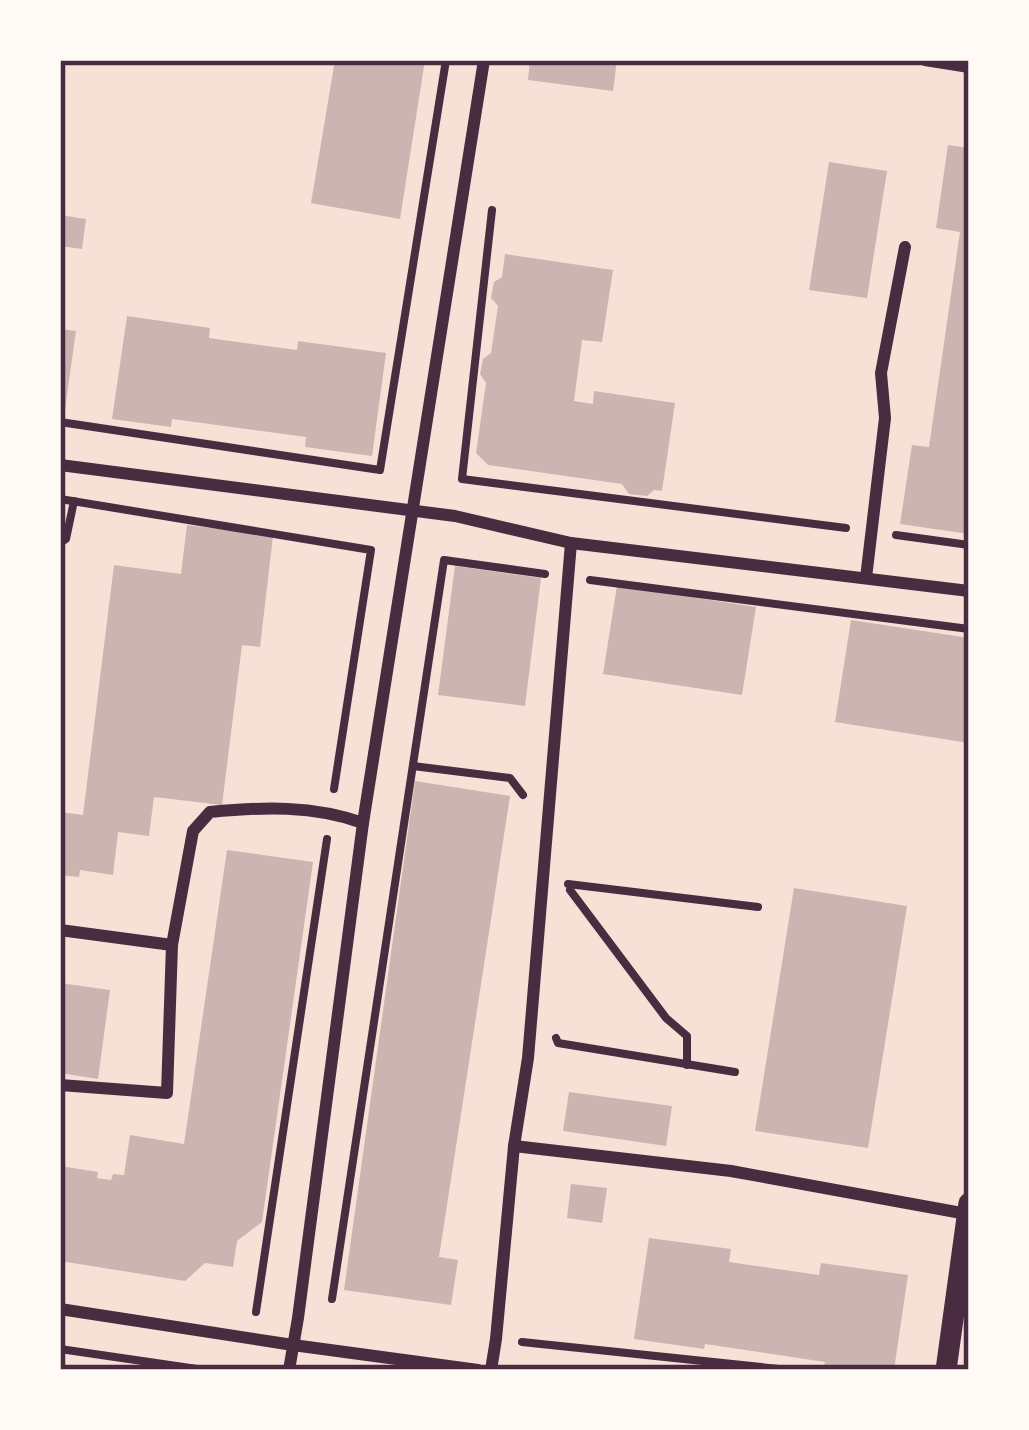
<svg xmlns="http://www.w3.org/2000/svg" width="1029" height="1430" viewBox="0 0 1029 1430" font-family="'Asap Condensed',sans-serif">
<rect width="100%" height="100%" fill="#f7e1d7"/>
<g fill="#ccb4b1">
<polygon points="335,60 425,60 400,219 311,203"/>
<polygon points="530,60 617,60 613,91 528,80"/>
<polygon points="948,145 969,148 969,534 900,524 912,445 929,447 960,232 936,228"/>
<polygon points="829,162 887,171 867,298 809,290"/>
<polygon points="60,215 86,219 82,249 60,246"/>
<polygon points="505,254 613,270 602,342 582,340 574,401 593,404 594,391 675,403 662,491 654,490 647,496 629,494 622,484 488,465 476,453 486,383 480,374 483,359 491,353 498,306 491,298 494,282 502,277"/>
<polygon points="127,316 210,328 209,338 297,350 298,341 386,353 372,456 305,447 306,437 172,419 171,427 112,419"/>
<polygon points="60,329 76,331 65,410 60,410"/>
<polygon points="187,525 273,536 260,647 242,645 222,805 154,797 149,836 118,832 113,875 80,870 79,877 60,875 60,812 83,815 114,565 181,574"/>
<polygon points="455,566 541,578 525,706 438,695"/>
<polygon points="617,586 756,607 742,695 603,674"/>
<polygon points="851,620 969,638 969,743 835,722"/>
<polygon points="415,781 510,796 439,1257 458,1260 451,1305 344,1290"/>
<polygon points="227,850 313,862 262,1222 237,1241 233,1267 205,1263 185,1281 60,1261 60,1166 98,1172 97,1178 111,1180 113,1174 124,1175 130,1135 184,1144"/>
<polygon points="794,888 907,906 868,1148 755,1131"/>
<polygon points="60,983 110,990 98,1079 60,1073"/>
<polygon points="569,1092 672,1106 666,1146 563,1131"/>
<polygon points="571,1184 607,1188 602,1223 567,1218"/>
<polygon points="649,1238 731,1249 729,1262 819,1275 821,1263 908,1275 894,1370 851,1370 824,1366 825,1362 705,1344 704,1349 634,1339"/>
</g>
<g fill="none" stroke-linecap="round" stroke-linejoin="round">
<g stroke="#4a2c40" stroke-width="8">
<polyline points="492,210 462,479 846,528"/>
<polyline points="60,422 380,470 446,60"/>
<polyline points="60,499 371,550 334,789"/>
<polyline points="896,535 969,545"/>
<polyline points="60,543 66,539 74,501"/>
<polyline points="590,580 969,629"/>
<polyline points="413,766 510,778 523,795"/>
<polyline points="568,884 758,907"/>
<polyline points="570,890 666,1018 687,1036 687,1065"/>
<polyline points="556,1038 558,1043 735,1072"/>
<polyline points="332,1299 444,560 545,574"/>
<polyline points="256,1312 327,839"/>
<polyline points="522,1342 789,1370"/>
<polyline points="60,1349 204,1370"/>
</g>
<g stroke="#4a2c40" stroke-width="12">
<polyline points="925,60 969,67"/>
<polyline points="60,465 455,516 571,543 969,591"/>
<polyline points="866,578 885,418 881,373 905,247"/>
<polyline points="60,930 172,945"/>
<path d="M60 1085 167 1093 172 945 193 831 210 812C262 807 313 805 363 823"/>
<polyline points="514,1146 731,1171 967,1214"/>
<polyline points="60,1309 293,1345 478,1370"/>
<polyline points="289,1370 298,1318 363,823 484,60"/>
<polyline points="491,1370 496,1339 514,1146 528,1058 571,543"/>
</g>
<polyline stroke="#4a2c40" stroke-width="21" points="946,1370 969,1203"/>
</g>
<rect width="1029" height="1430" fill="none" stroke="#fffaf5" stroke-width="126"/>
<rect x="63" y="63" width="903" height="1304" fill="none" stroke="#4a2c40" stroke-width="4.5"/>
</svg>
